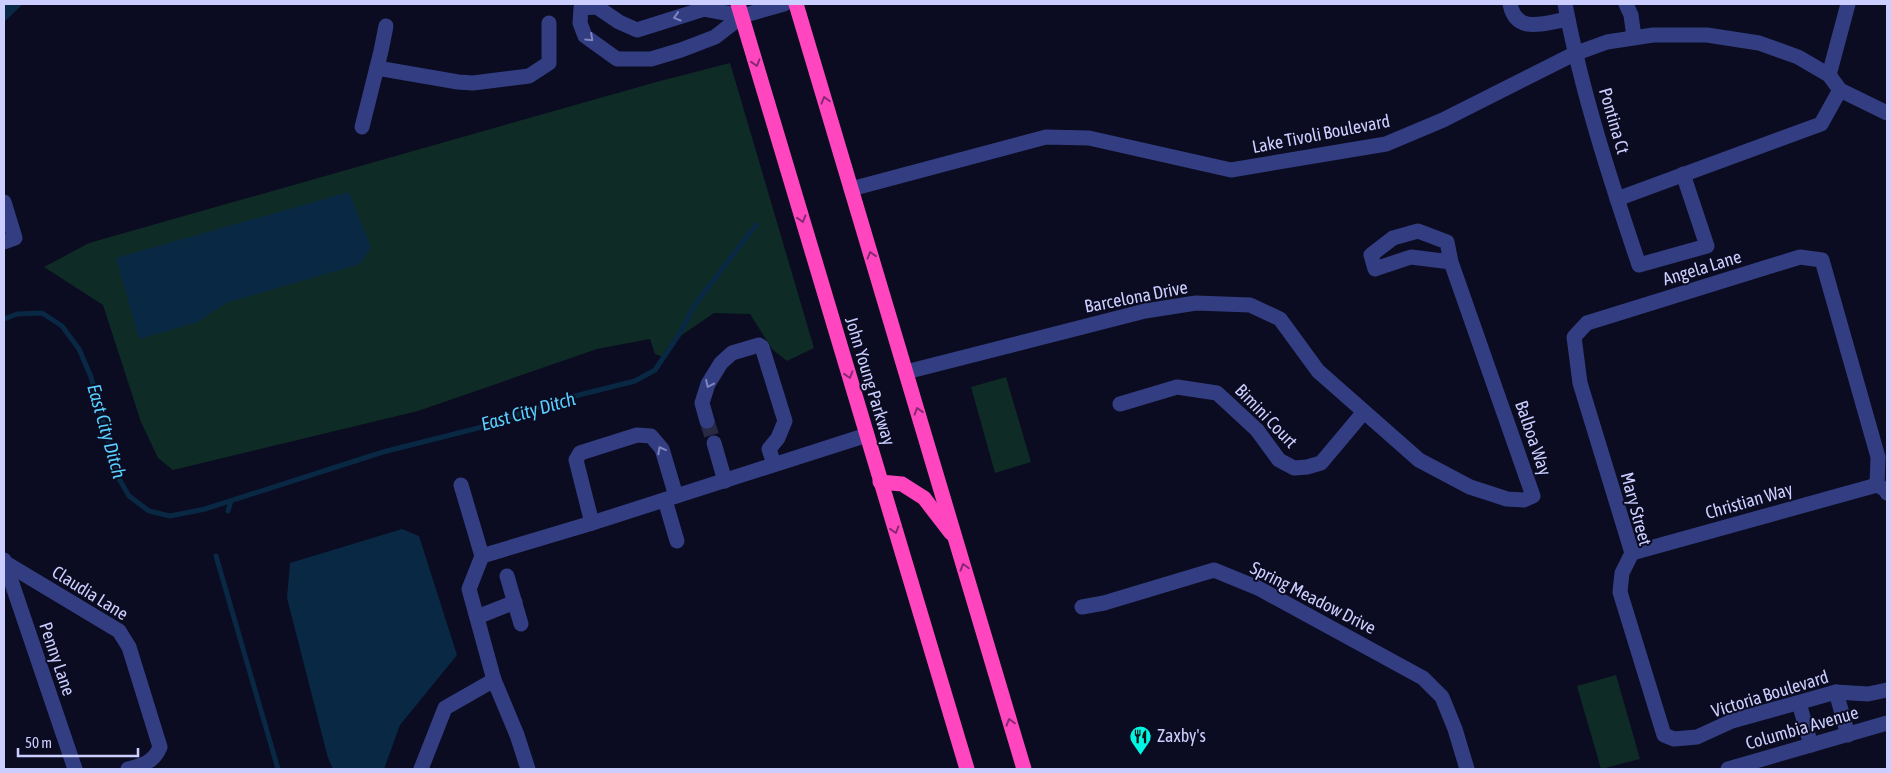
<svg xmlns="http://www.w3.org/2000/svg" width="1891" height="773" viewBox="0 0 1891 773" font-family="'Asap Condensed',sans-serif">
<rect width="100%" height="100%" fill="#0b0c21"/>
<g fill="#0e2b25">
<polygon points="730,63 814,348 787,361 772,349 750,314 714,313 679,337 663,357 655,354 650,339 597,349 418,411 173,470 158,458 141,422 103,305 44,267 89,243 660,81"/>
<polygon points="1006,377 1031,462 995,473 971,387"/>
<polygon points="1616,675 1640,759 1601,769 1577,686"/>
</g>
<g fill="#082843">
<polygon points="4,4 23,4 4,22"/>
<polygon points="349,192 371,247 360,264 226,303 198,322 139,339 116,258"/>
<polygon points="402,529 419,536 457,655 400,725 384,769 333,769 328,758 287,598 290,563"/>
</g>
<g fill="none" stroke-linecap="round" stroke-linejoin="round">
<g stroke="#082843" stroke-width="5">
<polyline points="4,319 17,314 42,313 62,326 79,349 91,377 118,477 129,496 149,511 170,516 205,509 383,452 478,428 563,399 635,381 655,370 680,333 696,303 756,225"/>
<polyline points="228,511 231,501"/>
<polyline points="216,556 278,769"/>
</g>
<polyline stroke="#282942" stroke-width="15" stroke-dasharray="15 8" stroke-linecap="butt" points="707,421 714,443"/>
<g stroke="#333e82" stroke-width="15">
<path d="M1510 4C1516 35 1545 23 1568 19"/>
<path d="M1565 4C1582 93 1610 179 1639 265L1707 246 1683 174"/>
<polyline points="1626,4 1631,15 1634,37"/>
<polyline points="742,16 715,37 681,50 651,59 617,59 585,36 580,23 581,8 597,7 619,22 637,30 704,9 742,16 784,4"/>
<polyline points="377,68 458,82 473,83 529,76 549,63 549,23"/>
<polyline points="1829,75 1848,4"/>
<polyline points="362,127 381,51 386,26"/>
<polyline points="851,189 1046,137 1089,138 1231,170 1386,144 1443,120 1574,54 1607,42 1653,35 1707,35 1759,43 1798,57 1829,75 1840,90 1887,113"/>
<polyline points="1617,199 1821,124 1840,90"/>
<polyline points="4,202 15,238 4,242"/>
<polyline points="906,372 1145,311 1196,303 1250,305 1280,319 1318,371 1419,460 1470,487 1507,499 1524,500 1533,496 1451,262 1447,242 1418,231 1393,238 1371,255 1375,269 1411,257 1451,262"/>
<polyline points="1120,404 1177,387 1217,393 1257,430 1279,460 1294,468 1307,467 1321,463 1363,413"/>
<polyline points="707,421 702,403 708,384 721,363 732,353 759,345 762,347 785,421 778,438 769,449 774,464"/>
<polyline points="714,443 725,481"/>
<polyline points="461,485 482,556"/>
<polyline points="1887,493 1886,490 1877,485 1878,457 1822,260 1800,257 1587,323 1574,337 1580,383 1632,553 1622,573 1620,592 1664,735 1674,739 1697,737 1732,721 1836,692 1868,694 1887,690"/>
<polyline points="665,500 677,541"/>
<polyline points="592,523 576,460 580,453 637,435 651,436 662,449 676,496"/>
<polyline points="1632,553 1877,485"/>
<polyline points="4,560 75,769"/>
<path d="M4 562 119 631 129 647 160 747C154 762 143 765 128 769"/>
<polyline points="507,576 521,624"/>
<polyline points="1082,607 1104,603 1214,570 1258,588 1423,678 1442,697 1455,729 1467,769"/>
<polyline points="477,617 515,602"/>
<polyline points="1836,692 1848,735"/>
<polyline points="1799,703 1811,745"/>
<polyline points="421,769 445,708 494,680"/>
<polyline points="528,769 517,735 494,680 469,589 482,556 592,523 867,435"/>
<polyline points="1728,769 1887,723"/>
</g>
<g stroke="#ff46bf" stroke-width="15">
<polyline points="738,4 967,769"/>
<polyline points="796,4 1024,769"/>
<polyline points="880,482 902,484 924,498 951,533"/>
</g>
</g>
<defs><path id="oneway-chevron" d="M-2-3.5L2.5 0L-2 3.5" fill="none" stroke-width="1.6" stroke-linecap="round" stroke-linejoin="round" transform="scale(1.25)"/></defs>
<g stroke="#7f86c0">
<use href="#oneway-chevron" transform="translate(677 17) rotate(163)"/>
<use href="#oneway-chevron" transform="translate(590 38) rotate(43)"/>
<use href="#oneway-chevron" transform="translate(709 384) rotate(115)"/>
<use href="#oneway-chevron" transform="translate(661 450) rotate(-118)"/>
</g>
<g stroke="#852970">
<use href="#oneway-chevron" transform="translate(756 63) rotate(73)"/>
<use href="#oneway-chevron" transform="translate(825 100) rotate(-106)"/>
<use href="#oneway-chevron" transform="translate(802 219) rotate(73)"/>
<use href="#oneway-chevron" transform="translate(871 255) rotate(-107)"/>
<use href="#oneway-chevron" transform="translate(849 375) rotate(73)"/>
<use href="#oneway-chevron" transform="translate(918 411) rotate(-107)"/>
<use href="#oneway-chevron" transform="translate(895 530) rotate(73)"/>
<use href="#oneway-chevron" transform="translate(964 567) rotate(-106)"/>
<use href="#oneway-chevron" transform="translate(1010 722) rotate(-106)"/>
</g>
<defs>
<symbol id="restaurant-pin" viewBox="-11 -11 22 30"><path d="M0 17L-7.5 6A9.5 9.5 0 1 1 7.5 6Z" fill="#00f6e3" stroke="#0b0c21"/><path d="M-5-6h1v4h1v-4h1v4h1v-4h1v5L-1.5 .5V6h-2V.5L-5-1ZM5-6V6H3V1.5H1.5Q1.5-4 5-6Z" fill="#111"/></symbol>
</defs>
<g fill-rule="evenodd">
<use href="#restaurant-pin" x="1128" y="724" width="25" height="34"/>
</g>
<g text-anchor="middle" stroke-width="4" stroke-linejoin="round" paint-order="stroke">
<g font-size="18" fill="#cbceff" stroke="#0b0c21">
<text transform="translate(1614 121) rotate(74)" y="6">Pontina Ct</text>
<text transform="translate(1321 134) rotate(-11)" y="6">Lake Tivoli Boulevard</text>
<text transform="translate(1702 268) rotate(-17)" y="6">Angela Lane</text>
<text transform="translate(1136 297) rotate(-11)" y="6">Barcelona Drive</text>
<text transform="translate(870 381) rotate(73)" y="6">John Young Parkway</text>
<text transform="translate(1266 416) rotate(46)" y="6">Bimini Court</text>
<text transform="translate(1533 438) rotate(71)" y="6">Balboa Way</text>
<text transform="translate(1749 501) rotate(-16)" y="6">Christian Way</text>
<text transform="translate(1636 509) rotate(75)" y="6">Mary Street</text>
<text transform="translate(90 593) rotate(32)" y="6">Claudia Lane</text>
<text transform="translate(1313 598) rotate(27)" y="6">Spring Meadow Drive</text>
<text transform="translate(57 659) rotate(71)" y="6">Penny Lane</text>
<text transform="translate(1770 694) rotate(-17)" y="6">Victoria Boulevard</text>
<text transform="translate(1802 728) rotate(-16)" y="6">Columbia Avenue</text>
</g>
<g font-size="18" fill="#cbceff" stroke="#0b0c21" text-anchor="start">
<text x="1157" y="742">Zaxby's</text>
</g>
<g font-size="19" font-style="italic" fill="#59cfff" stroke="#0b0c21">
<text transform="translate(528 411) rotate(-16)" y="7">East City Ditch</text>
<text transform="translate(107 431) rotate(74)" y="7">East City Ditch</text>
</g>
</g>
<rect width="1891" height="773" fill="none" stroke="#cbceff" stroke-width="10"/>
<path d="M18 748v8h120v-8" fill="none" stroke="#cbceff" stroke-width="2.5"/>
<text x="25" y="748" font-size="15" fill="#cbceff" stroke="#0b0c21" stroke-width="4" paint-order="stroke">50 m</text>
</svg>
